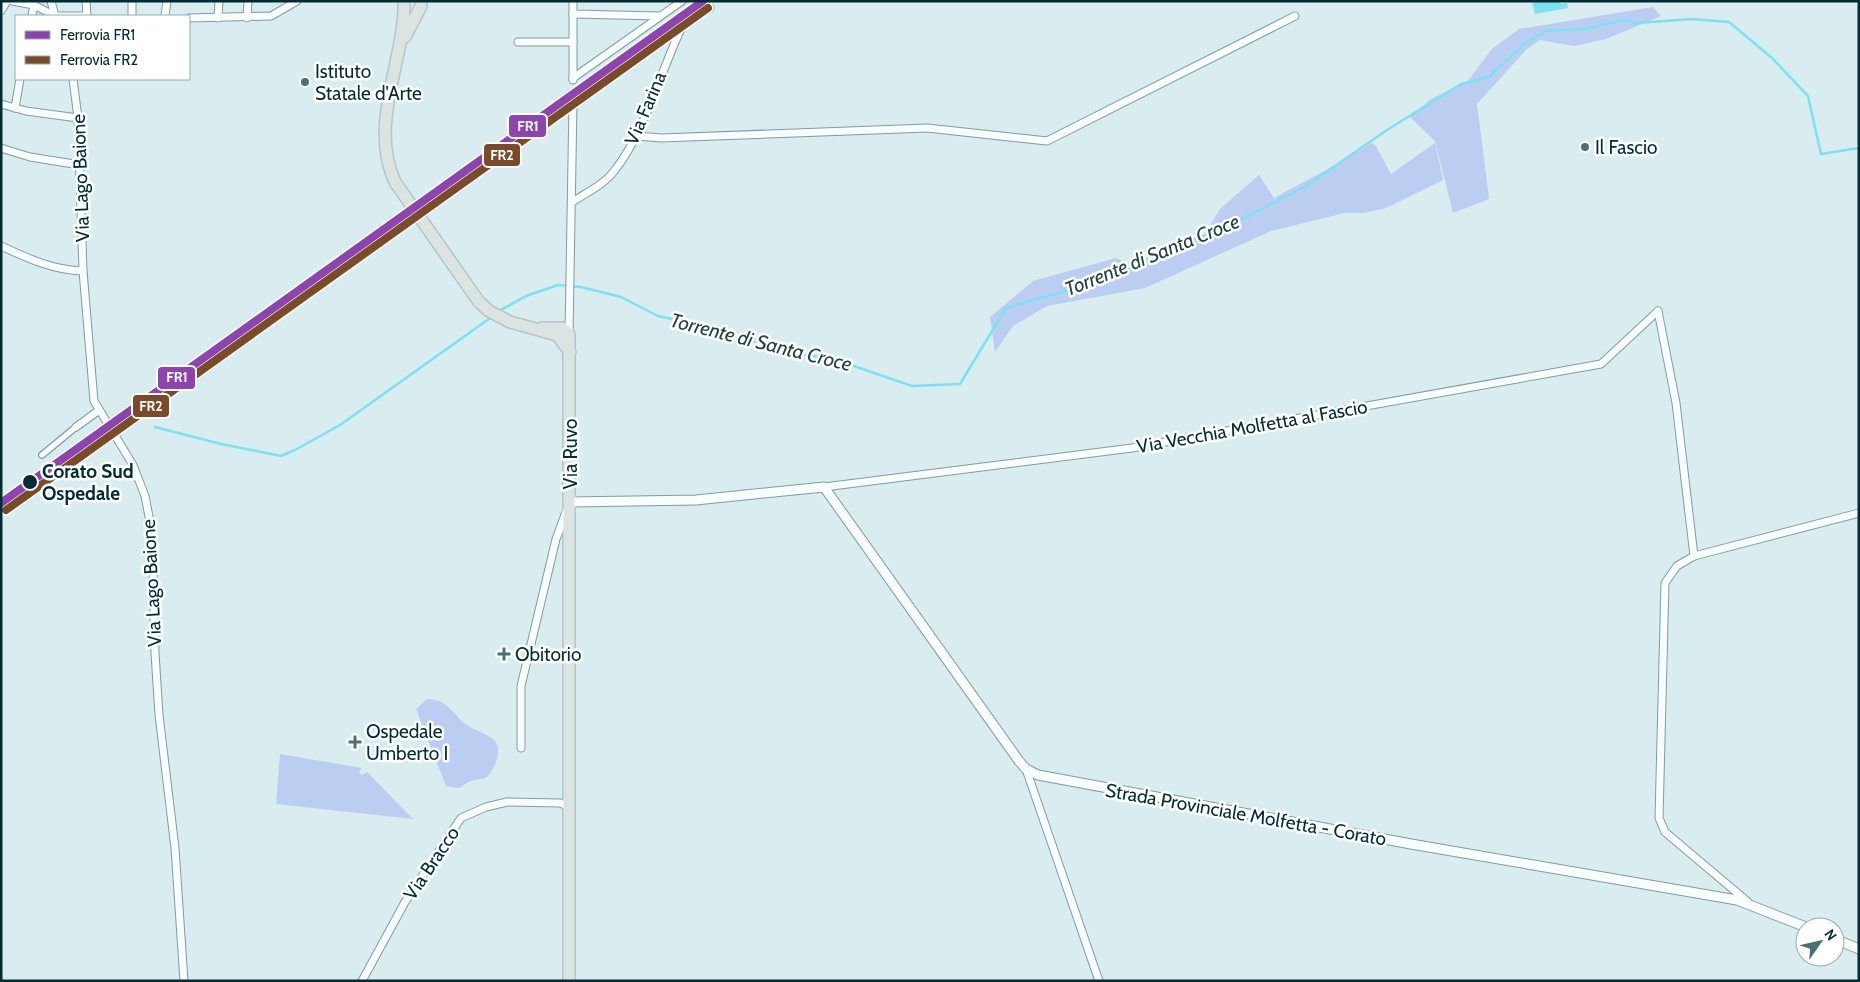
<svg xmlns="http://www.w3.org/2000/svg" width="1860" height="982" viewBox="0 0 1860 982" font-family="Cabin,sans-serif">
<rect width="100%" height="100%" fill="#d9ecf0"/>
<g fill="#bbcdf1">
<polygon points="1653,7 1661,16 1606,39 1574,46 1540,40 1527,49 1477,104 1489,199 1453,213 1435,141 1410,117 1431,99 1467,82 1492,49 1519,29"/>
<polygon points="1371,143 1376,146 1391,174 1435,143 1443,180 1386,208 1364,213 1345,213 1271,231 1145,288 1047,306 1013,326 995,352 990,317 1033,281 1116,258 1127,263 1139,261 1205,234 1220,209 1259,175 1274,198 1339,163"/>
<path d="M427 699C448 699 452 714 467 725 475 731 487 733 494 740 504 748 494 771 486 778L470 781 459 788 446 786 416 709Z"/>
<polygon points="280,754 362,768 359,772 362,775 367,772 413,819 276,804"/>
</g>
<polygon fill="#7ee0f2" points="1532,1 1560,1 1561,4 1567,3 1568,8 1535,14"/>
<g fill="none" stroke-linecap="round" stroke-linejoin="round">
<g stroke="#7ee0f2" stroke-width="2.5">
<polyline points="499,311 526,296 558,285 581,287 621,297 658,316 704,326 793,354 839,359 851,365 912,386 960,384 1006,308 1093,283 1225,228 1306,186 1387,130 1461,84 1489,77 1524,44 1546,31 1584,29 1624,20 1637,23 1692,19 1729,22 1772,58 1808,96 1821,154 1859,148"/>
<polyline points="155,427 221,444 281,456 295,450 340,425 493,316"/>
</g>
<defs>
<polyline id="pedestrian" points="42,455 76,427"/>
<g id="minor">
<polyline points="12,1 34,5 55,16 87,16"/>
<polyline points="51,1 55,16"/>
<polyline points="86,1 87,16"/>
<polyline points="573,1 573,80"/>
<polyline points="1,11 7,1"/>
<polyline points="573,14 659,16"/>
<polyline points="32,16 34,5"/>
<polyline points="132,16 132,1"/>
<polyline points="165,16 167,1"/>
<polyline points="189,18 271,16 297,1"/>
<polyline points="218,18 219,1"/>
<polyline points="247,18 248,1"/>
<polyline points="518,42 573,42"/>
<polyline points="573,78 682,1"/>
<polyline points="73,79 78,118 83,271 94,401 133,465 145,496 152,532 155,653 159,715 175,848 184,981"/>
<polyline points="1,104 26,111 78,118"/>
<polyline points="15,108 20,79"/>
<polyline points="637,136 661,138 927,128 1047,141 1295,16"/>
<polyline points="1,148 30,157 80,165"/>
<path d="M572 202C586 193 605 184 615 170 644 133 660 74 680 31L687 22 710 8"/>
<path d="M1 246C29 259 53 270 83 271"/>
<polyline points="1658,311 1676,403 1694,556 1677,566 1665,583 1659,818 1665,832 1748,902"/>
<polyline points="569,335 573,102"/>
<polyline points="76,427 98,411"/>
<polyline points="824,487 1132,448 1601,364 1658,311"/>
<polyline points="1694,556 1859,513"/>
<polyline points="521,748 521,686 556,539 566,512"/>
<polyline points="1026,769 1099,981"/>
<polyline points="362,981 405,902 461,818 486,807 507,802 560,803 570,807"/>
</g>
<g id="tertiary">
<polyline points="570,502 696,500 824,487 1019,761 1026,769 1038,775 1411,844 1737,900 1806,927"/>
<polyline points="1835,939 1859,949"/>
</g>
<g id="primary">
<path d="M404 2C405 61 368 124 395 182L479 302 489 311 510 322 557 335 570 352"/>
<polyline points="405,37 421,6"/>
<polyline points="542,328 562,328 569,335"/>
<polyline points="569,335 569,981"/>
</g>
</defs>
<use href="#pedestrian" stroke="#7f9da2" stroke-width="8"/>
<use href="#minor" stroke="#7f9da2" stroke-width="9"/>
<use href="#tertiary" stroke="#7f9da2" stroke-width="11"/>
<use href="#primary" stroke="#b5c6c9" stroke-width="14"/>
<use href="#pedestrian" stroke="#f9fcfd" stroke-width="5.5"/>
<use href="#minor" stroke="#f9fcfd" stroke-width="7"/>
<use href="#tertiary" stroke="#f9fcfd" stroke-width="9"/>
<use href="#primary" stroke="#dce4e1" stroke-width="11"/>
<defs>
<polyline id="rail-1" points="1,503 703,1"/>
<polyline id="rail-2" points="6,510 708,8"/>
</defs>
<use href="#rail-1" stroke="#fff" stroke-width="11"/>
<use href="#rail-2" stroke="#fff" stroke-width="11"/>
<use href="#rail-1" stroke="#8e44ad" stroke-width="8"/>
<use href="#rail-2" stroke="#7a4b2a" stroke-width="8"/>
</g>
<g fill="#4d6f75" stroke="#fff" stroke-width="2">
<circle cx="305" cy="82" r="5"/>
<circle cx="1585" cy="147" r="5"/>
<path d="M501.5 646.5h5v5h5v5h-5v5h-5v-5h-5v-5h5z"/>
<path d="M352.5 734.5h5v5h5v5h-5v5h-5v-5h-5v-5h5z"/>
</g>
<circle fill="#022c33" stroke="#fff" stroke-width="2" cx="30" cy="482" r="8"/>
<g text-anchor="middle" stroke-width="5" stroke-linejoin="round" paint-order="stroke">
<g font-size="19" fill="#022c33" stroke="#fff" text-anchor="start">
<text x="315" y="78">Istituto<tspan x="315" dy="22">Statale d'Arte</tspan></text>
<text x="1595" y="154">Il Fascio</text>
<text x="515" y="661">Obitorio</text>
<text x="366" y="738">Ospedale<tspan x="366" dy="22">Umberto I</tspan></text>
</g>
<g font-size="19" fill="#022c33" stroke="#fff">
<text transform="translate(645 108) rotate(-67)" y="7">Via Farina</text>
<text transform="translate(80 178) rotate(-92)" y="7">Via Lago Baione</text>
<text transform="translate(1252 426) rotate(-10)" y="7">Via Vecchia Molfetta al Fascio</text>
<text transform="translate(570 454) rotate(-90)" y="7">Via Ruvo</text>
<text transform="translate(151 583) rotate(-93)" y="7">Via Lago Baione</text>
<text transform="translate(1246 814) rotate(10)" y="7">Strada Provinciale Molfetta - Corato</text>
<text transform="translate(431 863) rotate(-56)" y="7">Via Bracco</text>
</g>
<g font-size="19" font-weight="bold" fill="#022c33" stroke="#fff" text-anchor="start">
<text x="42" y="478">Corato Sud<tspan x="42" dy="22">Ospedale</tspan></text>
</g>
<g font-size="20" font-style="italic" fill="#234046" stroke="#fff">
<text transform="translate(1152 255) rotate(-22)" y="7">Torrente di Santa Croce</text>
<text transform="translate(761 342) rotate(14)" y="7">Torrente di Santa Croce</text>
</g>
</g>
<g stroke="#fff" stroke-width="2">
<rect x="508" y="114" width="39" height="24" rx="5" fill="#8e44ad"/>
<rect x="483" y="143" width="38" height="24" rx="5" fill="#7a4b2a"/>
<rect x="157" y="366" width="39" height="24" rx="5" fill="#8e44ad"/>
<rect x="132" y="394" width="38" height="24" rx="5" fill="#7a4b2a"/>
</g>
<g font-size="14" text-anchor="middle" font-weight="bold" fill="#fff">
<text x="528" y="131">FR1</text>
<text x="502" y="160">FR2</text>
<text x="177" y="382">FR1</text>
<text x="151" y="411">FR2</text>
</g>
<rect width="1860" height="982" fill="none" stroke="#022c33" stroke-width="5"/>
<rect x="15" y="15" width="175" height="65" fill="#ffffff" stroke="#9aabad"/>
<rect x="25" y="31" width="25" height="8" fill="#8e44ad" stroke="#9aabad"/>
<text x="60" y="40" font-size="15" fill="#022c33">Ferrovia FR1</text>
<rect x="25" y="56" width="25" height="8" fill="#7a4b2a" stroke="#9aabad"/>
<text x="60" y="65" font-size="15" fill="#022c33">Ferrovia FR2</text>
<g transform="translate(1820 942) rotate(56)"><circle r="24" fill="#ffffff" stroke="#9aabad"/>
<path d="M0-4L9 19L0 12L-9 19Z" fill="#4d6f75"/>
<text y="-8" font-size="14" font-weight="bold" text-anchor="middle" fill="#022c33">N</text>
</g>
</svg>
